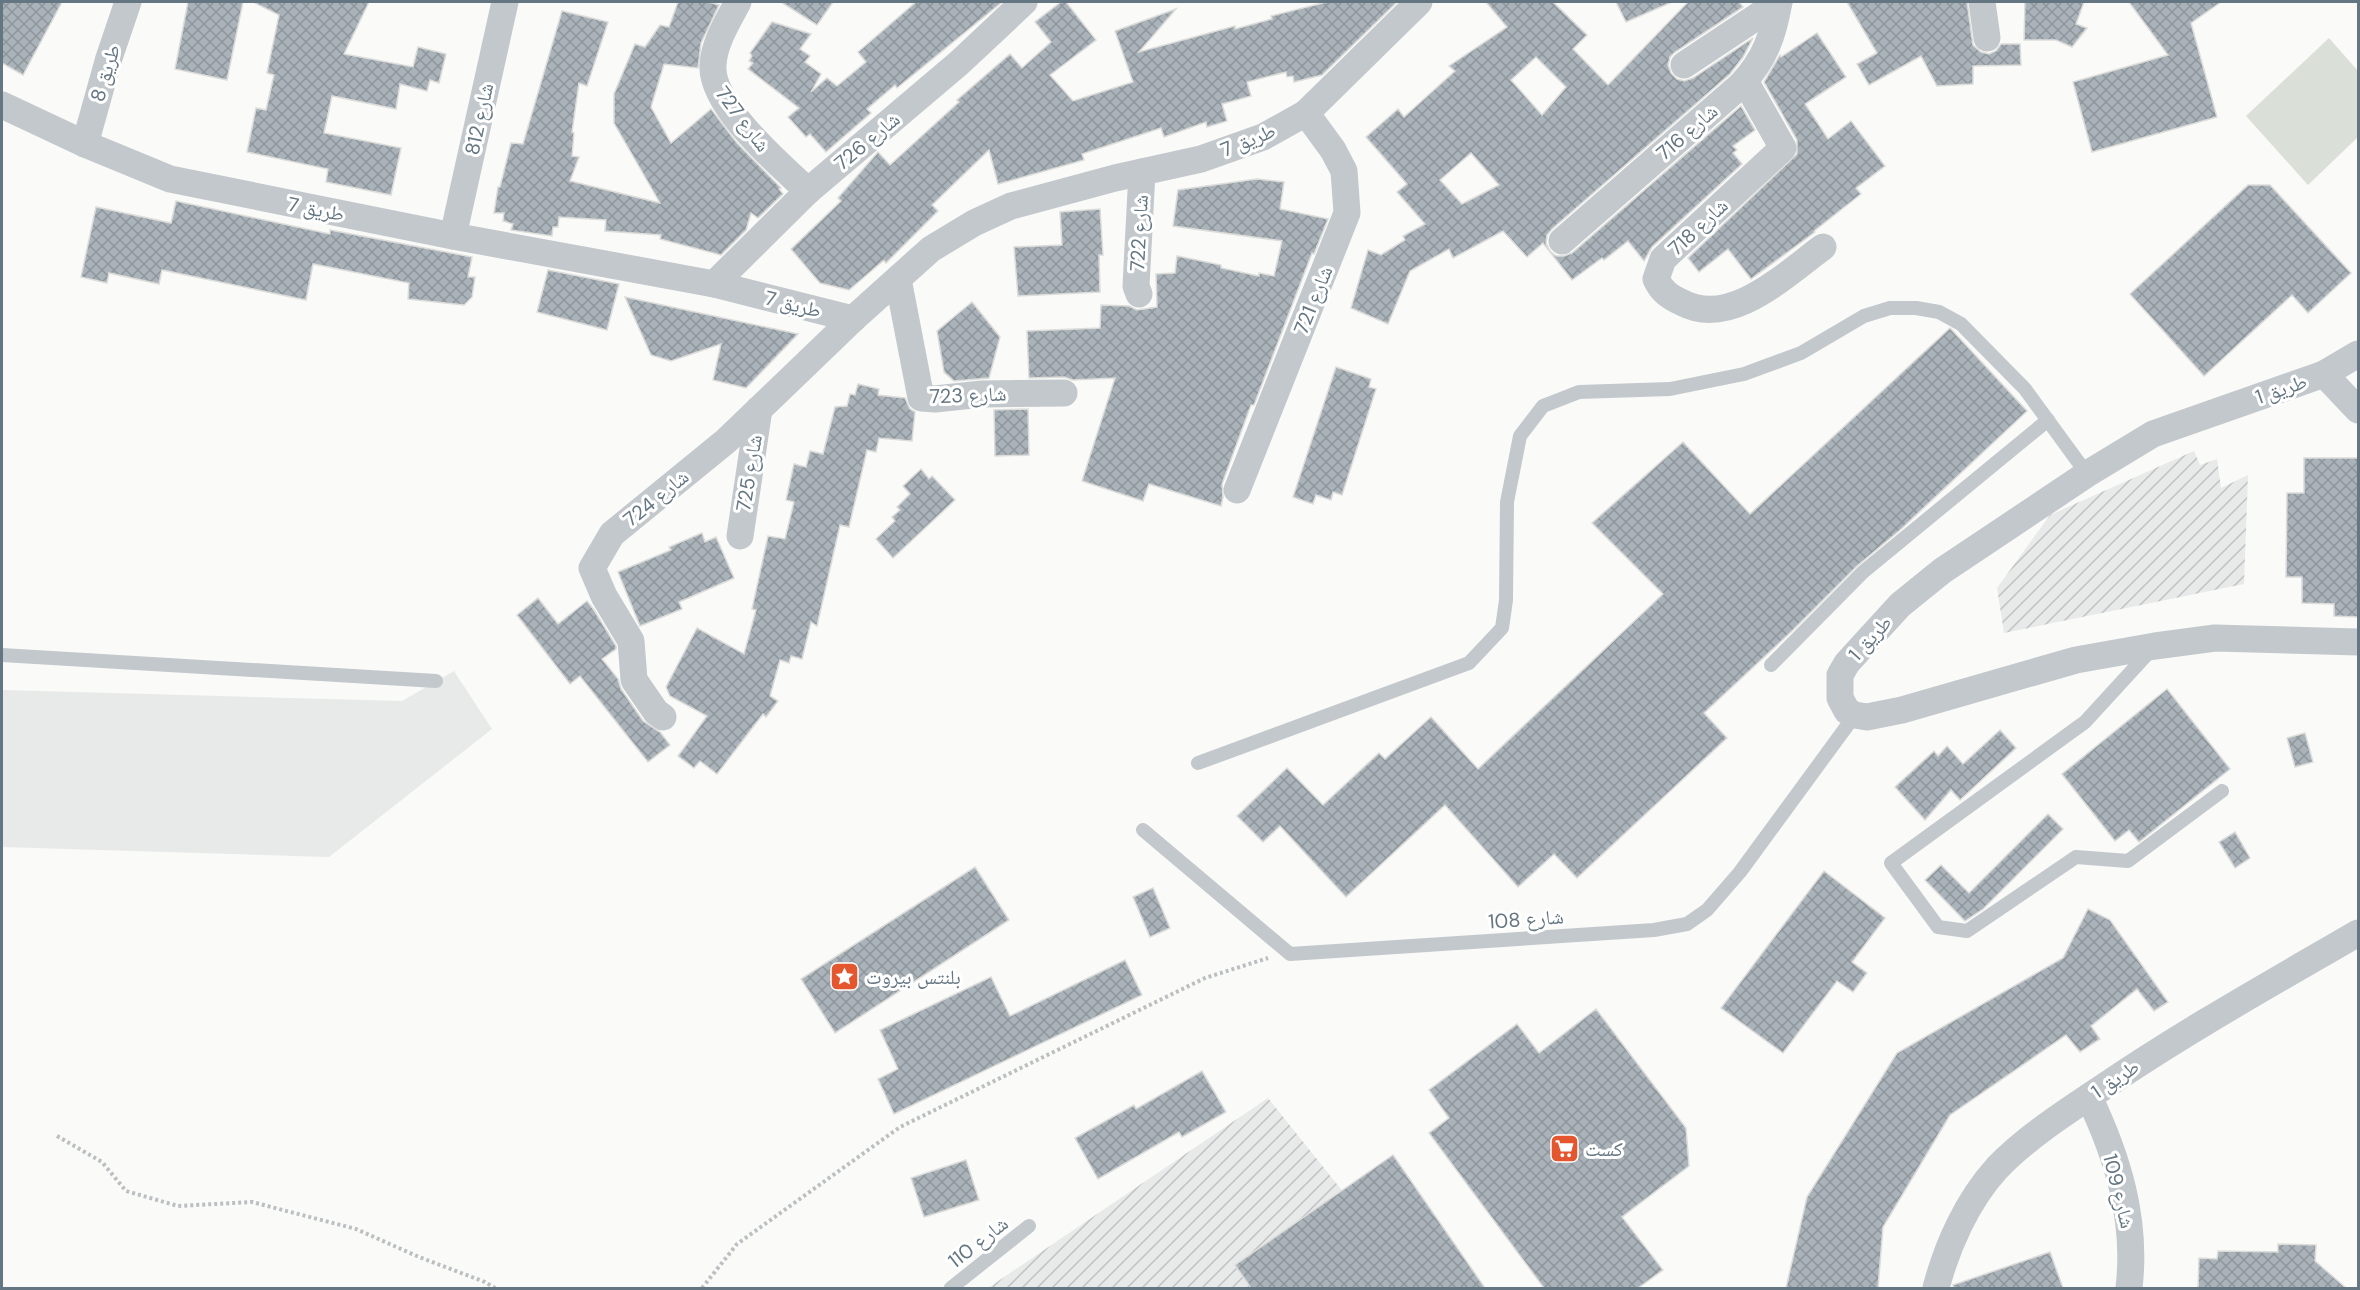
<svg xmlns="http://www.w3.org/2000/svg" width="2360" height="1290" viewBox="0 0 2360 1290" font-family="'DM Sans','Noto Naskh Arabic',sans-serif">
<defs>
<pattern id="industrial-furrows" width="10" height="10" patternUnits="userSpaceOnUse" patternTransform="scale(1.5)"><rect width="10" height="10" fill="#e8e9e9"/><path d="M-1 1l2-2M0 10L10 0M9 11l2-2" fill="none" stroke="#c0c1c2"/></pattern>
<pattern id="building-cross-hatch" width="8" height="8" patternUnits="userSpaceOnUse" patternTransform="scale(1.5)"><rect width="8" height="8" fill="#aab3b9"/><path d="M0 0l8 8M0 8l8-8" fill="none" stroke="#8e969c"/></pattern>
</defs>
<rect width="100%" height="100%" fill="#fafaf8"/>
<polygon fill="#e8e9e9" points="454,671 492,729 329,857 2,847 2,690 402,701"/>
<g fill="url(#industrial-furrows)">
<polygon points="2194,451 2200,465 2217,459 2221,488 2248,475 2244,584 2004,633 1997,588 2050,515"/>
<polygon points="1268,1098 1420,1288 988,1288"/>
</g>
<polygon fill="#dadfd7" points="2329,38 2358,71 2358,137 2308,185 2246,116"/>
<g fill="url(#building-cross-hatch)" stroke="#dcdcda" stroke-width="1.5" fill-rule="evenodd">
<polygon points="2,2 62,2 23,75 2,63"/>
<polygon points="188,2 243,2 227,80 175,69"/>
<polygon points="253,2 369,2 344,54 413,67 418,47 446,54 439,83 430,80 427,91 400,84 396,109 332,96 324,133 401,148 391,195 326,182 328,169 247,152 256,108 266,110 274,75 267,73 279,15"/>
<polygon points="678,2 708,2 719,5 701,43 698,68 664,64 651,107 671,143 711,109 737,143 781,188 779,189 783,194 758,218 751,213 746,230 721,255 660,239 661,235 605,231 606,220 559,217 558,227 553,227 552,236 511,230 513,224 503,221 504,213 494,213 498,187 500,187 511,143 523,144 562,11 608,22 587,86 579,83 572,132 574,133 572,156 579,157 570,181 660,203 614,123 614,94 635,44 645,47 660,25 669,27"/>
<polygon points="781,2 833,2 817,25"/>
<polygon points="916,2 1002,2 897,88 895,85 867,109 871,113 826,152 810,134 806,137 788,117 799,108 748,69 753,63 749,61 752,56 750,53 772,22 811,34 800,49 810,56 805,62 821,74 811,92 827,78 837,86 866,62 858,52"/>
<polygon points="1061,2 1066,2 1096,40 1050,75 1073,101 1133,82 1115,31 1176,9 1139,52 1235,26 1235,29 1272,19 1271,16 1327,2 1397,2 1322,75 1294,82 1293,76 1287,77 1286,72 1247,82 1251,96 1222,104 1227,121 1207,127 1206,122 1164,137 1161,128 1082,154 1084,160 998,184 989,150 932,205 938,211 886,263 884,260 849,290 820,283 791,249 841,201 838,198 878,152 890,165 959,102 957,100 1010,54 1022,68 1051,42 1035,22"/>
<path d="M1486 2H1553L1587 35 1573 49 1608 85 1688 2H1739L1743 7 1675 52 1670 57 1668 65 1671 73 1677 79 1684 81 1693 78 1753 38 1743 57 1730 74 1552 229 1547 235 1546 243 1550 251 1556 256H1564L1572 253 1741 106 1755 130 1733 146 1737 150 1733 153 1742 164 1652 247 1644 261 1628 241 1604 260 1602 258 1572 280 1543 243 1527 257 1503 231 1453 258 1449 249 1410 271 1388 324 1351 308 1368 250 1381 255 1405 240 1403 236 1425 224 1397 192 1407 184 1366 137 1398 109 1404 117 1455 71 1449 66 1507 27ZM1536 57 1566 87 1542 115 1511 80ZM1471 153 1499 185 1462 204 1440 180Z"/>
<polygon points="1616,2 1672,2 1626,22"/>
<polygon points="1847,2 1967,2 1973,45 1981,52 1989,54 1996,51 2001,44 2020,44 2021,65 1973,66 1973,84 1937,86 1921,56 1869,85 1857,64 1877,53"/>
<polygon points="2025,2 2084,2 2076,24 2087,28 2072,47 2056,40 2024,40"/>
<polygon points="2129,2 2221,2 2191,23 2217,117 2092,152 2073,82 2168,55"/>
<polygon points="1817,33 1846,77 1805,104 1828,139 1851,121 1885,166 1856,188 1861,194 1814,231 1815,232 1751,279 1728,249 1699,272 1688,258 1797,154 1797,140 1764,82 1780,55 1781,57"/>
<polygon points="1257,179 1284,182 1280,209 1328,219 1314,254 1312,253 1254,405 1251,405 1222,484 1223,497 1221,506 1149,484 1143,501 1082,481 1115,378 1073,380 1064,377 1029,378 1027,331 1100,328 1101,305 1129,306 1137,310 1157,307 1156,274 1175,273 1177,256 1221,265 1221,268 1259,276 1259,273 1274,276 1282,241 1173,226 1178,190"/>
<polygon points="2248,185 2270,185 2351,273 2308,313 2292,295 2204,376 2130,294"/>
<polygon points="176,201 330,234 330,230 472,257 468,277 475,277 472,297 464,305 408,299 409,283 313,264 306,300 162,270 159,284 109,273 107,283 81,277 96,207 171,223"/>
<polygon points="1100,209 1103,255 1099,255 1100,292 1018,296 1014,247 1062,245 1060,212"/>
<polygon points="548,270 619,284 607,330 537,312"/>
<polygon points="625,297 798,334 746,388 713,380 721,344 671,361 651,355"/>
<polygon points="972,302 1000,337 989,378 954,381 944,372 937,331"/>
<polygon points="1950,328 2027,411 1900,530 1857,566 1792,631 1704,713 1727,738 1577,878 1554,854 1518,887 1445,805 1346,897 1280,826 1263,842 1237,816 1287,768 1323,805 1379,753 1385,759 1431,717 1478,769 1663,594 1592,523 1683,442 1750,514"/>
<polygon points="1336,367 1371,379 1369,387 1376,389 1342,495 1333,492 1331,500 1316,495 1313,504 1293,497"/>
<polygon points="858,384 879,389 878,395 905,398 910,409 915,412 912,441 879,438 876,452 867,450 849,527 840,525 817,626 811,622 802,659 791,656 789,663 780,660 770,696 778,701 766,717 763,714 717,774 700,761 694,768 678,756 707,716 670,696 666,687 697,628 744,654 756,610 752,609 768,536 785,539 794,502 786,500 794,464 806,467 810,451 823,454 835,407 847,406 850,394 855,395"/>
<polygon points="1028,409 1029,455 995,456 994,410"/>
<polygon points="2304,458 2358,458 2358,617 2334,616 2334,604 2302,603 2302,577 2286,577 2287,493 2304,493"/>
<polygon points="921,469 929,479 932,476 955,500 893,558 876,539 895,521 892,517 900,510 897,507 910,494 903,486"/>
<polygon points="702,533 705,542 716,537 734,578 679,602 682,609 640,626 618,572 671,550 669,547"/>
<polygon points="538,598 558,624 587,601 594,610 616,646 616,649 602,659 618,679 621,689 643,721 660,732 670,745 648,762 580,676 570,684 517,615"/>
<polygon points="2167,689 2230,769 2139,842 2129,830 2115,841 2062,774"/>
<polygon points="2000,730 2016,748 1960,800 1951,790 1925,820 1895,787 1934,751 1938,756 1947,746 1963,764"/>
<polygon points="2305,733 2313,762 2295,767 2287,738"/>
<polygon points="2048,814 2063,829 1983,909 1965,921 1925,880 1941,865 1969,893"/>
<polygon points="2235,832 2250,858 2235,868 2219,842"/>
<polygon points="975,867 1009,920 835,1033 801,979"/>
<polygon points="1824,871 1885,918 1852,962 1867,973 1853,992 1837,981 1783,1053 1721,1008"/>
<polygon points="1153,888 1170,928 1150,937 1133,897"/>
<polygon points="2088,909 2110,920 2168,1002 2154,1011 2137,989 2091,1026 2100,1039 2080,1052 2066,1035 1950,1115 1883,1227 1878,1288 1786,1288 1807,1197 1897,1053 2063,958"/>
<polygon points="1125,960 1142,995 894,1114 878,1079 898,1069 880,1030 991,977 1010,1016"/>
<polygon points="1596,1009 1686,1128 1689,1166 1622,1217 1663,1270 1638,1288 1544,1288 1429,1133 1449,1118 1429,1090 1517,1024 1539,1053"/>
<polygon points="1202,1071 1226,1112 1182,1137 1179,1132 1098,1179 1075,1138 1134,1105 1136,1109"/>
<polygon points="1393,1155 1485,1288 1251,1288 1235,1265"/>
<polygon points="966,1160 979,1200 924,1217 911,1178"/>
<polygon points="2278,1244 2316,1245 2315,1261 2346,1288 2198,1288 2199,1258 2217,1259 2218,1251 2278,1252"/>
<polygon points="2050,1252 2063,1288 1954,1288 1953,1285"/>
</g>
<g fill="none" stroke-linecap="round" stroke-linejoin="round">
<g stroke="#bbbfc2" stroke-width="4" stroke-dasharray="3 3" stroke-linecap="butt">
<polyline points="57,1136 102,1162 126,1191 178,1206 252,1202 356,1229 419,1257 485,1282 495,1288"/>
<polyline points="702,1288 737,1244 900,1127 1205,978 1268,958"/>
</g>
<g stroke="#c3c8cc" stroke-width="14">
<polyline points="2151,650 2085,722 1891,863 1938,927 1967,931 2076,857 2128,861 2222,791"/>
<polyline points="2,655 436,681"/>
<polyline points="1771,665 1863,572 2048,420"/>
<polyline points="1198,763 1469,663 1502,628 1506,600 1507,502 1520,436 1543,406 1579,392 1670,389 1744,374 1801,353 1864,316 1890,308 1916,308 1939,312 1961,324 2025,389 2087,474"/>
<polyline points="1143,830 1290,954 1654,930 1687,924 1707,910 1740,872 1855,715"/>
<polyline points="951,1288 1029,1226"/>
</g>
<g stroke="#c3c8cc" stroke-width="27">
<path d="M738 2C728 21 714 43 713 65 710 105 780 165 808 191"/>
<polyline points="1982,2 1987,38"/>
<polyline points="1684,65 1779,2"/>
<path d="M1745 81 1783 148 1663 259 1656 279C1662 292 1670 297 1683 303 1731 328 1786 274 1823 247"/>
<polyline points="2,105 85,144 170,179 453,236 714,284 853,319 931,249 974,223 1011,206 1115,178 1201,159 1263,137 1306,113 1419,2"/>
<polyline points="85,144 109,58 128,2"/>
<polyline points="453,236 505,2"/>
<path d="M1562 241 1741 85C1765 59 1773 36 1779 2"/>
<polyline points="898,279 921,398 935,399 982,394 1064,393"/>
<polyline points="714,284 808,191 959,63 1024,2"/>
<polyline points="1139,294 1136,286 1142,172"/>
<polyline points="2358,354 2324,374 2153,434 2087,474 1942,571 1900,605 1847,663 1840,675 1840,698 1847,711 1855,715 1867,717 1902,710 2076,660 2155,646 2215,638 2358,642"/>
<polyline points="2324,374 2358,410"/>
<polyline points="1237,490 1347,213 1344,171 1333,150 1306,113"/>
<polyline points="740,536 759,409"/>
<polyline points="663,717 656,712 634,680 631,641 604,596 592,568 612,534 726,441 853,319"/>
<path d="M2089 1097C2118 1158 2137 1220 2129 1288"/>
<path d="M1936 1288C1947 1246 1967 1201 1997 1168 2027 1137 2066 1112 2102 1088 2184 1032 2272 983 2358 933"/>
</g>
</g>
<defs>
<symbol id="sight-square" viewBox="-11 -11 22 22"><rect x="-9" y="-9" width="18" height="18" rx="4" fill="#e4572e" stroke="#fff"/><path d="M0-6L1.8-2.2L6-1.7L2.9 1.2L3.7 5.4L0 3.3L-3.7 5.4L-2.9 1.2L-6-1.7L-1.8-2.2Z" fill="#fff"/></symbol>
<symbol id="supermarket-square" viewBox="-11 -11 22 22"><rect x="-9" y="-9" width="18" height="18" rx="4" fill="#e4572e" stroke="#fff"/><path d="M-6-5.5h2.5l.6 2H6L4.5 2H-2.5L-4.4-4H-6ZM-1.5 3.2a1.3 1.3 0 1 0 .1 0ZM3 3.2a1.3 1.3 0 1 0 .1 0Z" fill="#fff"/></symbol>
</defs>
<g fill-rule="evenodd">
<use href="#sight-square" x="828" y="960" width="33" height="33"/>
<use href="#supermarket-square" x="1548" y="1132" width="33" height="33"/>
</g>
<g text-anchor="middle" stroke-width="6" stroke-linejoin="round" paint-order="stroke">
<g font-size="20" fill="#657683" stroke="#fff">
<text transform="translate(105 73) rotate(-73)" y="7">طريق 8</text>
<text transform="translate(479 119) rotate(-78)" y="7">شارع 812</text>
<text transform="translate(743 119) rotate(53)" y="7">شارع 727</text>
<text transform="translate(1687 132) rotate(-41)" y="7">شارع 716</text>
<text transform="translate(1248 140) rotate(-22)" y="7">7 طريق</text>
<text transform="translate(867 141) rotate(-40)" y="7">شارع 726</text>
<text transform="translate(316 209) rotate(11)" y="7">7 طريق</text>
<text transform="translate(1698 227) rotate(-43)" y="7">شارع 718</text>
<text transform="translate(1139 233) rotate(-87)" y="7">شارع 722</text>
<text transform="translate(1313 300) rotate(-68)" y="7">شارع 721</text>
<text transform="translate(793 304) rotate(14)" y="7">7 طريق</text>
<text transform="translate(2281 389) rotate(-19)" y="7">طريق 1</text>
<text transform="translate(968 395) rotate(-2)" y="7">شارع 723</text>
<text transform="translate(749 473) rotate(-81)" y="7">شارع 725</text>
<text transform="translate(656 498) rotate(-39)" y="7">شارع 724</text>
<text transform="translate(1870 638) rotate(-48)" y="7">طريق 1</text>
<text transform="translate(1526 919) rotate(-4)" y="7">شارع 108</text>
<text transform="translate(2115 1079) rotate(-34)" y="7">طريق 1</text>
<text transform="translate(2119 1191) rotate(76)" y="7">شارع 109</text>
<text transform="translate(978 1242) rotate(-38)" y="7">شارع 110</text>
</g>
<g font-size="20" fill="#657683" stroke="#fff" text-anchor="start">
<text x="866" y="984">بلنتس بيروت</text>
<text x="1585" y="1156">كست</text>
</g>
</g>
<rect width="2360" height="1290" fill="none" stroke="#657683" stroke-width="6"/>
</svg>
